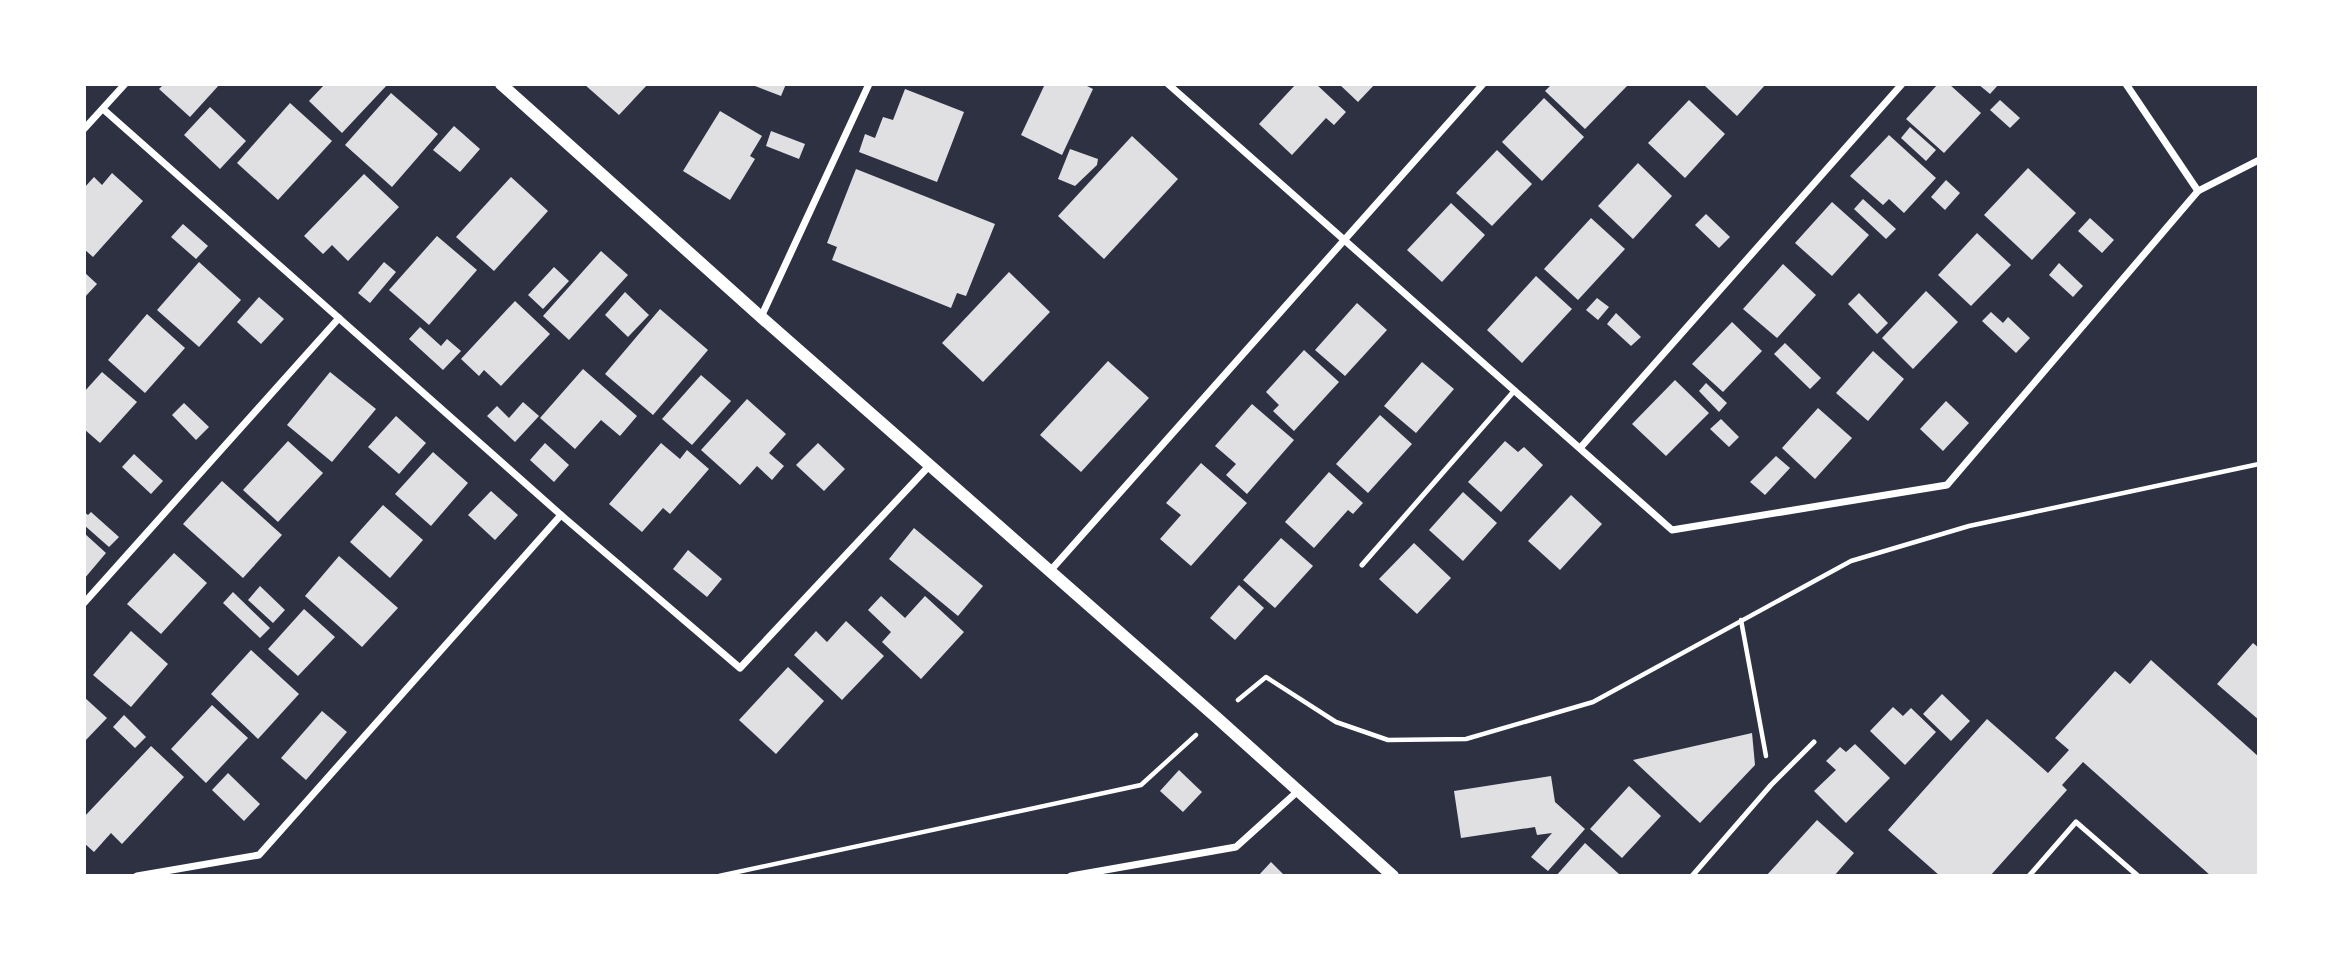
<svg xmlns="http://www.w3.org/2000/svg" width="2343" height="960" viewBox="0 0 2343 960" font-family="Karla,sans-serif">
<rect width="100%" height="100%" fill="#2d3142"/>
<g fill="#e0e0e3">
<polygon points="164,84 220,84 190,117 159,89"/>
<polygon points="325,84 388,84 342,133 309,101"/>
<polygon points="584,84 648,84 619,115"/>
<polygon points="750,84 786,84 781,96"/>
<polygon points="1045,84 1083,84 1093,89 1062,155 1021,135"/>
<polygon points="1296,84 1316,84 1346,112 1334,125 1326,118 1292,155 1259,124"/>
<polygon points="1339,84 1375,84 1358,102"/>
<polygon points="1552,84 1629,84 1585,129 1545,91"/>
<polygon points="1707,84 1766,84 1737,116 1705,86"/>
<polygon points="1938,84 1949,84 1981,113 1944,153 1906,119"/>
<polygon points="1978,84 1999,84 1990,94"/>
<polygon points="905,89 964,112 937,182 859,152 865,134 875,138 883,117 893,120"/>
<polygon points="391,93 438,134 392,187 345,145"/>
<polygon points="1544,98 1584,137 1542,181 1502,142"/>
<polygon points="1689,100 1725,134 1685,178 1648,143"/>
<polygon points="2000,100 2020,118 2010,128 1990,110"/>
<polygon points="290,103 332,141 278,200 237,163"/>
<polygon points="210,107 246,141 220,169 184,135"/>
<polygon points="720,111 762,136 750,156 755,159 730,200 683,171"/>
<polygon points="454,126 480,149 460,172 433,150"/>
<polygon points="1910,127 1936,150 1926,161 1901,138"/>
<polygon points="771,131 805,144 799,159 766,146"/>
<polygon points="1889,135 1936,178 1904,213 1889,199 1883,205 1850,176"/>
<polygon points="1132,136 1178,179 1104,259 1058,216"/>
<polygon points="1070,149 1098,159 1097,165 1075,186 1058,179"/>
<polygon points="1497,150 1532,184 1492,226 1456,193"/>
<polygon points="1638,163 1672,196 1633,239 1598,206"/>
<polygon points="2028,168 2076,213 2032,260 1984,215"/>
<polygon points="856,169 995,224 966,296 957,293 951,308 832,260 837,247 827,243"/>
<polygon points="112,173 143,201 93,257 84,249 84,188 94,177 102,185"/>
<polygon points="364,174 399,207 348,261 332,245 323,254 304,236"/>
<polygon points="511,177 548,211 494,271 456,237"/>
<polygon points="1946,180 1960,193 1945,210 1931,197"/>
<polygon points="1863,199 1896,229 1886,239 1854,209"/>
<polygon points="1832,202 1869,235 1832,276 1795,243"/>
<polygon points="1451,203 1485,235 1442,282 1407,250"/>
<polygon points="1706,214 1730,237 1719,248 1695,225"/>
<polygon points="1591,218 1625,249 1578,300 1544,269"/>
<polygon points="2090,218 2114,240 2102,253 2078,231"/>
<polygon points="183,224 208,246 196,259 171,237"/>
<polygon points="1977,233 2011,265 1971,306 1938,275"/>
<polygon points="437,236 477,270 429,325 389,290"/>
<polygon points="601,251 628,275 569,340 543,316"/>
<polygon points="199,262 241,300 199,347 157,310"/>
<polygon points="384,262 396,272 370,303 358,293"/>
<polygon points="2059,263 2083,286 2073,297 2049,275"/>
<polygon points="1783,264 1816,295 1777,338 1743,309"/>
<polygon points="554,267 569,281 543,309 528,295"/>
<polygon points="84,272 97,284 84,298"/>
<polygon points="1009,272 1050,312 983,382 942,343"/>
<polygon points="1536,276 1572,309 1522,363 1487,330"/>
<polygon points="1926,291 1958,322 1913,369 1882,338"/>
<polygon points="625,292 649,315 628,337 605,315"/>
<polygon points="1859,293 1888,323 1877,334 1848,304"/>
<polygon points="259,297 284,319 261,344 237,322"/>
<polygon points="1597,298 1609,307 1598,320 1586,310"/>
<polygon points="515,301 550,334 501,386 484,370 479,376 461,359"/>
<polygon points="1357,303 1387,330 1345,376 1315,350"/>
<polygon points="660,309 708,350 653,415 605,374"/>
<polygon points="1991,312 2003,323 2008,317 2030,338 2016,353 1982,321"/>
<polygon points="1616,313 1641,337 1631,346 1607,324"/>
<polygon points="147,314 185,348 145,393 108,360"/>
<polygon points="1732,322 1762,351 1723,392 1692,364"/>
<polygon points="420,327 441,346 447,339 461,351 443,370 409,339"/>
<polygon points="1785,343 1821,378 1810,389 1774,354"/>
<polygon points="1304,350 1339,382 1294,431 1273,411 1279,405 1266,392"/>
<polygon points="1873,351 1904,379 1868,421 1836,393"/>
<polygon points="1108,361 1149,398 1081,472 1040,435"/>
<polygon points="1422,362 1454,389 1416,433 1384,406"/>
<polygon points="583,369 637,416 620,436 601,420 575,449 540,418"/>
<polygon points="102,372 137,402 100,443 84,429 84,392"/>
<polygon points="330,372 376,409 332,462 287,425"/>
<polygon points="701,375 731,401 692,445 662,419"/>
<polygon points="1675,380 1709,413 1666,456 1632,424"/>
<polygon points="1706,383 1727,403 1719,412 1699,391"/>
<polygon points="747,399 786,434 769,453 784,466 772,480 757,466 740,485 701,450"/>
<polygon points="1946,401 1969,423 1943,451 1920,429"/>
<polygon points="523,402 539,416 515,442 487,416 497,406 509,418"/>
<polygon points="184,403 209,427 196,440 172,415"/>
<polygon points="1252,404 1294,440 1247,494 1226,475 1236,464 1215,446"/>
<polygon points="1818,408 1852,438 1815,479 1782,448"/>
<polygon points="1380,415 1412,444 1368,493 1336,464"/>
<polygon points="396,416 426,443 399,474 368,447"/>
<polygon points="1721,419 1739,437 1729,447 1710,429"/>
<polygon points="288,441 323,473 278,522 243,490"/>
<polygon points="1505,441 1518,452 1524,447 1543,465 1501,512 1468,482"/>
<polygon points="545,443 569,465 554,482 530,460"/>
<polygon points="661,443 680,459 687,450 709,469 670,514 663,508 642,532 609,504"/>
<polygon points="818,443 845,469 824,491 796,465"/>
<polygon points="433,452 468,483 431,526 395,494"/>
<polygon points="134,454 163,481 151,494 122,467"/>
<polygon points="1776,456 1790,468 1765,495 1750,482"/>
<polygon points="1201,463 1247,503 1191,566 1160,539 1181,515 1166,503"/>
<polygon points="1329,472 1363,503 1353,514 1348,510 1314,548 1285,522"/>
<polygon points="222,481 282,535 243,578 183,524"/>
<polygon points="491,491 518,515 495,540 468,515"/>
<polygon points="1463,492 1497,523 1463,561 1429,530"/>
<polygon points="1571,495 1602,524 1560,570 1528,541"/>
<polygon points="383,505 423,540 390,578 350,542"/>
<polygon points="84,512 88,515 91,512 119,537 109,547 84,525"/>
<polygon points="914,528 983,586 958,616 889,559"/>
<polygon points="84,533 106,553 84,579"/>
<polygon points="1281,538 1313,566 1275,608 1243,580"/>
<polygon points="1414,543 1451,578 1417,614 1379,579"/>
<polygon points="688,550 722,579 707,597 673,569"/>
<polygon points="174,553 207,583 161,634 127,604"/>
<polygon points="339,556 398,608 362,647 305,596"/>
<polygon points="1239,585 1264,608 1235,640 1210,618"/>
<polygon points="260,586 285,610 273,623 248,600"/>
<polygon points="233,592 270,628 260,638 223,603"/>
<polygon points="881,596 905,618 925,596 964,632 921,679 882,642 891,632 868,610"/>
<polygon points="304,609 335,637 298,676 268,649"/>
<polygon points="846,621 884,656 842,700 794,655 816,631 827,642"/>
<polygon points="131,631 168,664 131,707 93,675"/>
<polygon points="2253,643 2259,648 2259,720 2217,684"/>
<polygon points="251,650 299,694 258,739 211,694"/>
<polygon points="2151,660 2259,757 2259,876 2211,876 2083,762 2062,785 2067,790 1990,876 1940,876 1888,830 1987,719 2048,773 2069,750 2055,738 2115,671 2130,684"/>
<polygon points="788,667 824,701 776,754 739,720"/>
<polygon points="1942,694 1970,721 1951,741 1923,714"/>
<polygon points="84,697 107,718 84,742"/>
<polygon points="212,705 248,738 206,783 171,749"/>
<polygon points="1893,707 1903,716 1911,708 1936,732 1905,765 1870,731"/>
<polygon points="322,711 347,732 306,780 281,758"/>
<polygon points="124,715 146,737 135,748 113,727"/>
<polygon points="1752,733 1755,765 1700,823 1633,760"/>
<polygon points="1855,744 1890,778 1846,823 1814,791 1836,770 1826,761 1840,747 1846,752"/>
<polygon points="151,746 184,777 122,844 111,833 94,852 84,843 84,817"/>
<polygon points="1179,770 1202,792 1183,812 1160,791"/>
<polygon points="228,773 260,804 244,821 212,790"/>
<polygon points="1551,776 1555,802 1585,829 1548,871 1531,857 1552,833 1537,835 1535,827 1461,838 1454,791"/>
<polygon points="1629,786 1661,816 1622,858 1590,829"/>
<polygon points="1817,820 1854,853 1834,876 1766,876"/>
<polygon points="1585,843 1619,874 1617,876 1556,876"/>
<polygon points="1271,862 1285,876 1258,876"/>
</g>
<g fill="none" stroke-linecap="round" stroke-linejoin="round">
<g stroke="#fff" stroke-width="4.5">
<polyline points="1741,620 1766,756"/>
<polyline points="1238,700 1266,677 1336,722 1388,740 1466,739 1593,702 1851,561 1969,526 2259,464"/>
<polyline points="719,876 1141,785 1196,735"/>
</g>
<g stroke="#fff" stroke-width="5">
<polyline points="1362,565 1515,390"/>
<polyline points="1692,876 1771,785 1814,742"/>
<polyline points="2029,876 2076,822 2138,876"/>
</g>
<g stroke="#fff" stroke-width="7">
<polyline points="1168,84 1672,530 1947,485 2198,191 2259,160"/>
<polyline points="2126,84 2198,191"/>
<polyline points="103,109 561,515 740,668 929,466"/>
<polyline points="84,129 125,84"/>
<polyline points="761,317 869,84"/>
<polyline points="1581,447 1902,84"/>
<polyline points="1051,570 1483,84"/>
<polyline points="84,603 339,318"/>
<polyline points="137,876 259,855 561,515"/>
<polyline points="1071,876 1236,847 1298,791"/>
</g>
<polyline stroke="#fff" stroke-width="12" points="501,84 761,317 1216,717 1393,876"/>
</g>
<rect width="2343" height="960" fill="none" stroke="#ffffff" stroke-width="172"/>
</svg>
